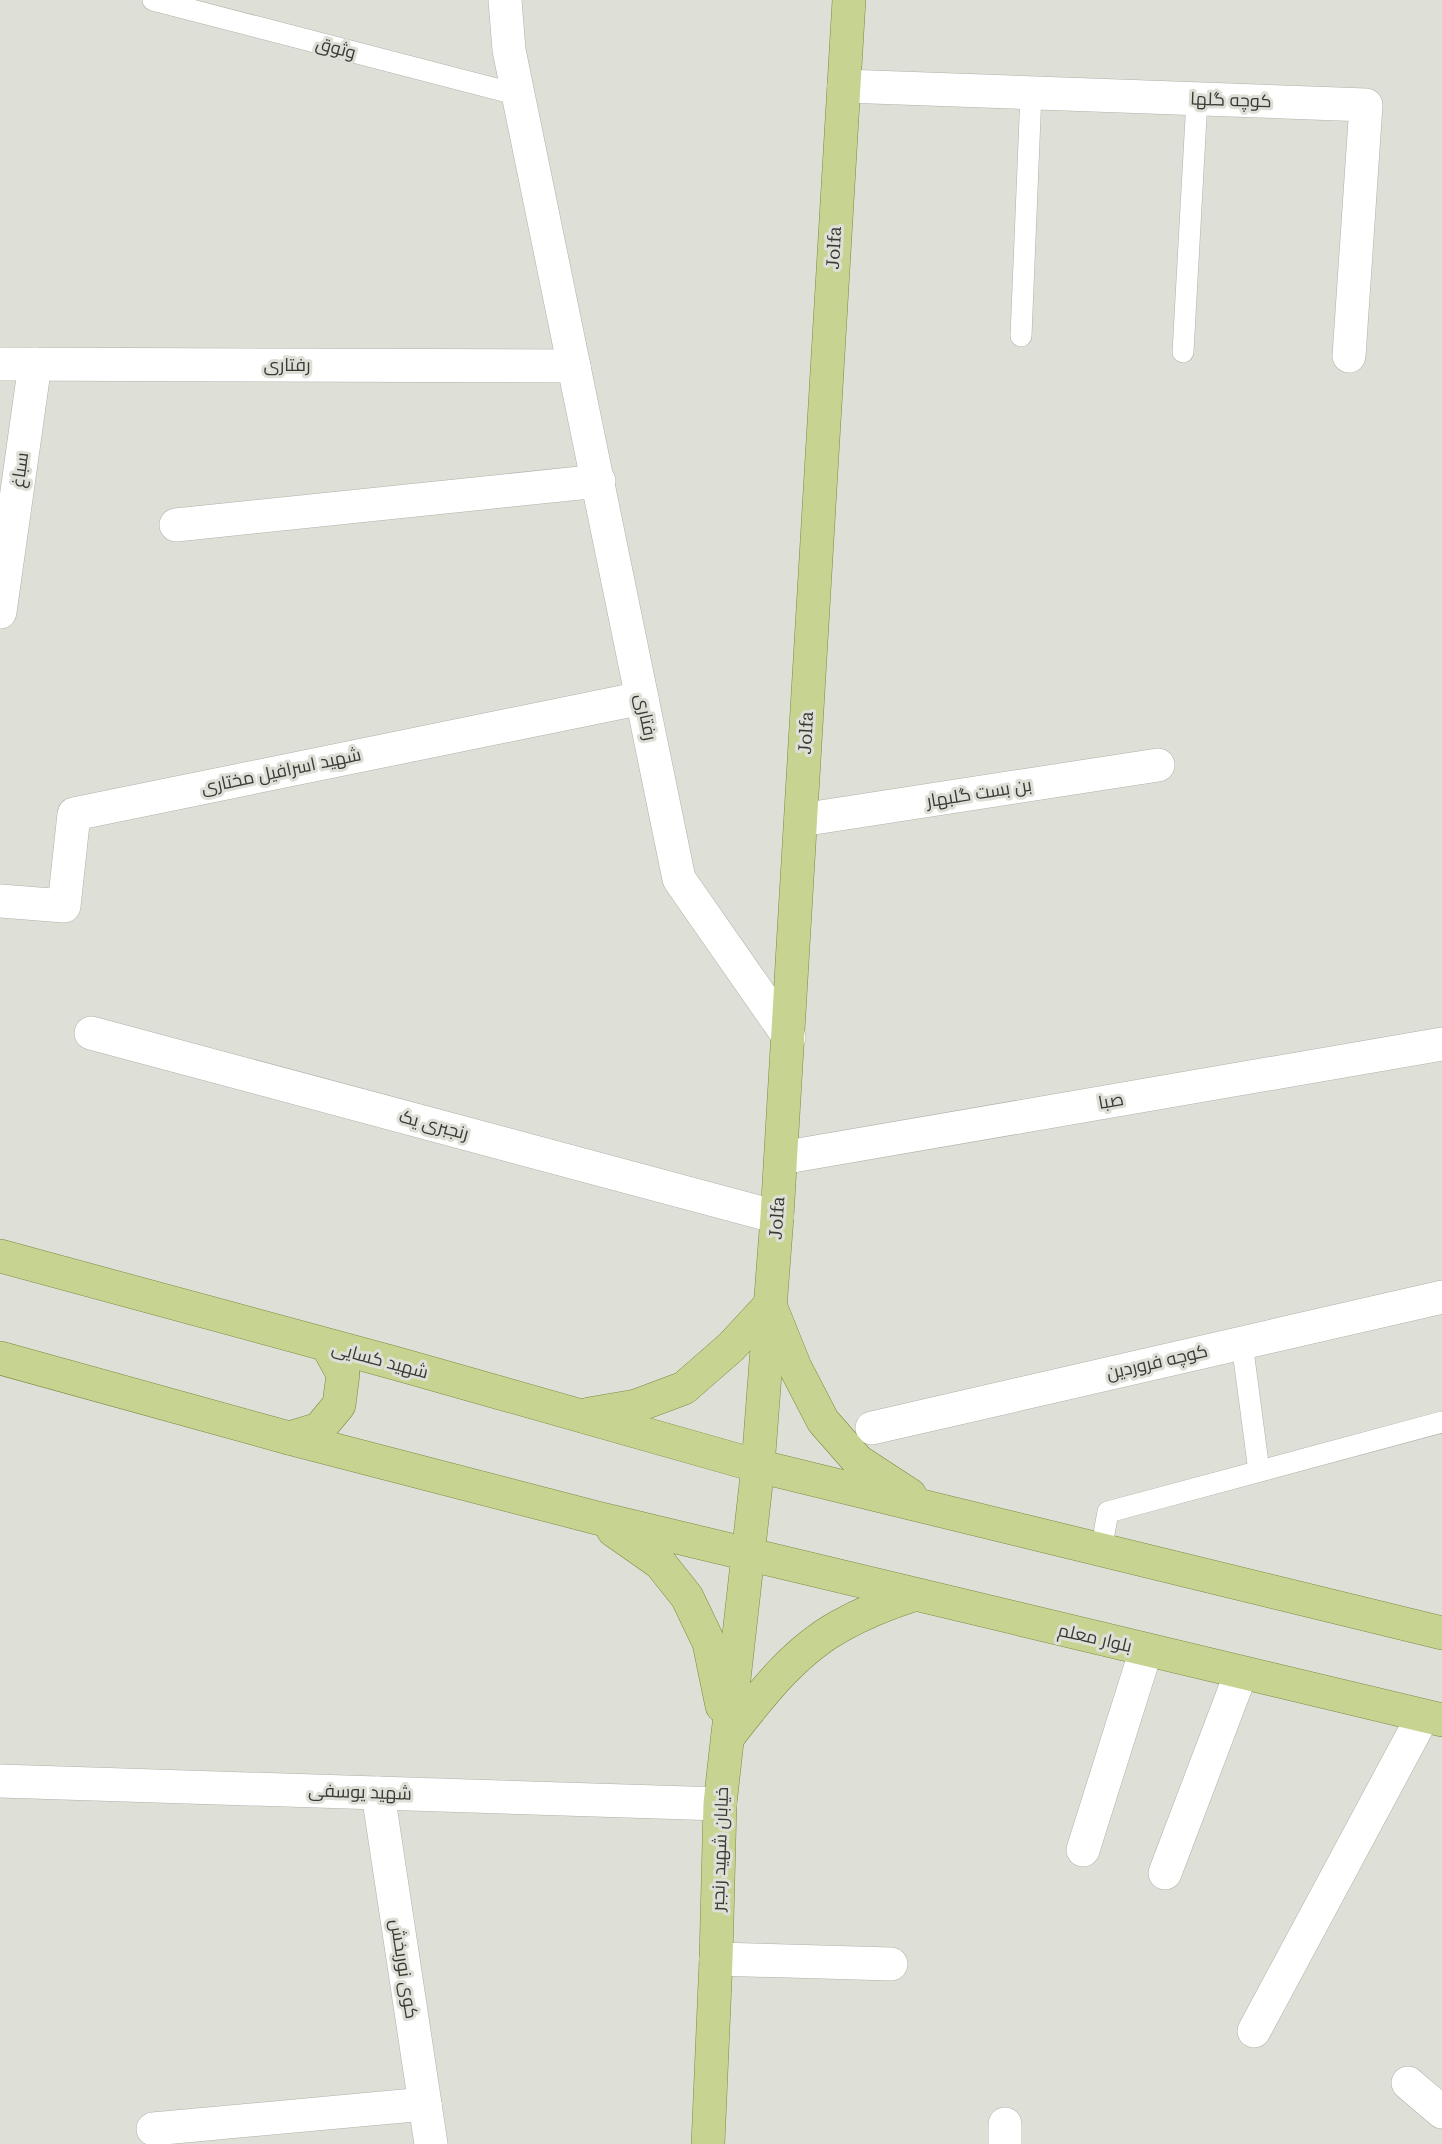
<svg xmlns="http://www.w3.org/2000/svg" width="1442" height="2144" viewBox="0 0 1442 2144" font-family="'Roboto Serif',Cairo,serif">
<rect width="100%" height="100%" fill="#dee0d7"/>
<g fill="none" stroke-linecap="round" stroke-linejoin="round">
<defs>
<g id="service">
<polyline points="153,0 519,95"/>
<polyline points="1021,336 1031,93"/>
<polyline points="1183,352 1197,99"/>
<polyline points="1242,1343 1259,1471"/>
<polyline points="1101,1550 1108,1512 1442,1422"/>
</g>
<g id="minor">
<polyline points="844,86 1366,105 1349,356"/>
<polyline points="0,364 574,366"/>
<polyline points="176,525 599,481"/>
<polyline points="0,612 35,364"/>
<polyline points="801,820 1158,765"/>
<polyline points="0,901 64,906 74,814 642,698"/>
<polyline points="91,1033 777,1217"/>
<polyline points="781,1158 1442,1044"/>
<polyline points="872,1428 1442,1297"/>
<polyline points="0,1781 720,1804"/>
<polyline points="378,1793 431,2144"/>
<polyline points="1083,1850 1146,1650"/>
<polyline points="1165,1873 1241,1673"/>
<polyline points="716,1959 891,1964"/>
<polyline points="1254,2031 1423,1716"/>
<polyline points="1408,2083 1442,2112"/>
<polyline points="1005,2124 1005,2144"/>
<polyline points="153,2129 425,2104"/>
</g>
<polyline id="tertiary" points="505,0 509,50 679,879 789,1037"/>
<g id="primary">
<polyline points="0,1256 398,1364 758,1466 1442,1633"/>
<polyline points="0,1358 289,1438 597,1518 1442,1720"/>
<polyline points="589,1414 636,1406 684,1388 731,1347 770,1305 795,1367 823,1421 858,1461 910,1495"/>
<polyline points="289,1438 319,1429 339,1405 343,1374 328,1347"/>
<polyline points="613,1530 660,1563 687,1597 709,1643 722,1706"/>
<path d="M728 1737C760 1696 794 1651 840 1626 863 1613 888 1603 913 1595"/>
<polyline points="708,2144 716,1959 720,1804 758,1466 777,1217 849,0"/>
</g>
</defs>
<use href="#service" stroke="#aeb1a8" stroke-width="22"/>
<use href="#minor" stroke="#aeb1a8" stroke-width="34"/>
<use href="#tertiary" stroke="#aeb1a8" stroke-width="34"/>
<use href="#primary" stroke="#7c8a41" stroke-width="34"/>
<use href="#service" stroke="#fff" stroke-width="21"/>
<use href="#minor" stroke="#fff" stroke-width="33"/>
<use href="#tertiary" stroke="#fff" stroke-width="33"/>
<use href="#primary" stroke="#c6d391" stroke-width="33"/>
</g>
<g text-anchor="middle" stroke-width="6" stroke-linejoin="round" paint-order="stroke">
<g font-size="18" fill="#393a36" stroke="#dee0d7">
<text transform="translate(336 48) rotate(15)" y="6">وثوق</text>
<text transform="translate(1231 100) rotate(2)" y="6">کوچه گلها</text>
<text transform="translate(834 248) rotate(-87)" y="6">Jolfa</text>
<text x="287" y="371">رفتاری</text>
<text transform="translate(20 470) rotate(-82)" y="6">سباغ</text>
<text transform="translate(646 717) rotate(78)" y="6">رفتاری</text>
<text transform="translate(806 733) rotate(-87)" y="6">Jolfa</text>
<text transform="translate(281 771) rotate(-12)" y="6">شهید اسرافیل مختاری</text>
<text transform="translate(979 793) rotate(-9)" y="6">بن بست گلبهار</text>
<text transform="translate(1111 1101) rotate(-10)" y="6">صبا</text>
<text transform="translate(434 1125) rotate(15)" y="6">رنجبری یک</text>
<text transform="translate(777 1218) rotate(-86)" y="6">Jolfa</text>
<text transform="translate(380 1360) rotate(15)" y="6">شهید کسایی</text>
<text transform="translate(1157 1362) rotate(-13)" y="6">کوچه فروردین</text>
<text transform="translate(1095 1638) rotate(13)" y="6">بلوار معلم</text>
<text transform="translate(360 1792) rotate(2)" y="6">شهید یوسفی</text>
<text transform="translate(720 1849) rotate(-88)" y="6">خیابان شهید رنجبر</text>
<text transform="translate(404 1969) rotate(81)" y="6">کوی نوربخش</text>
</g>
</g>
</svg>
